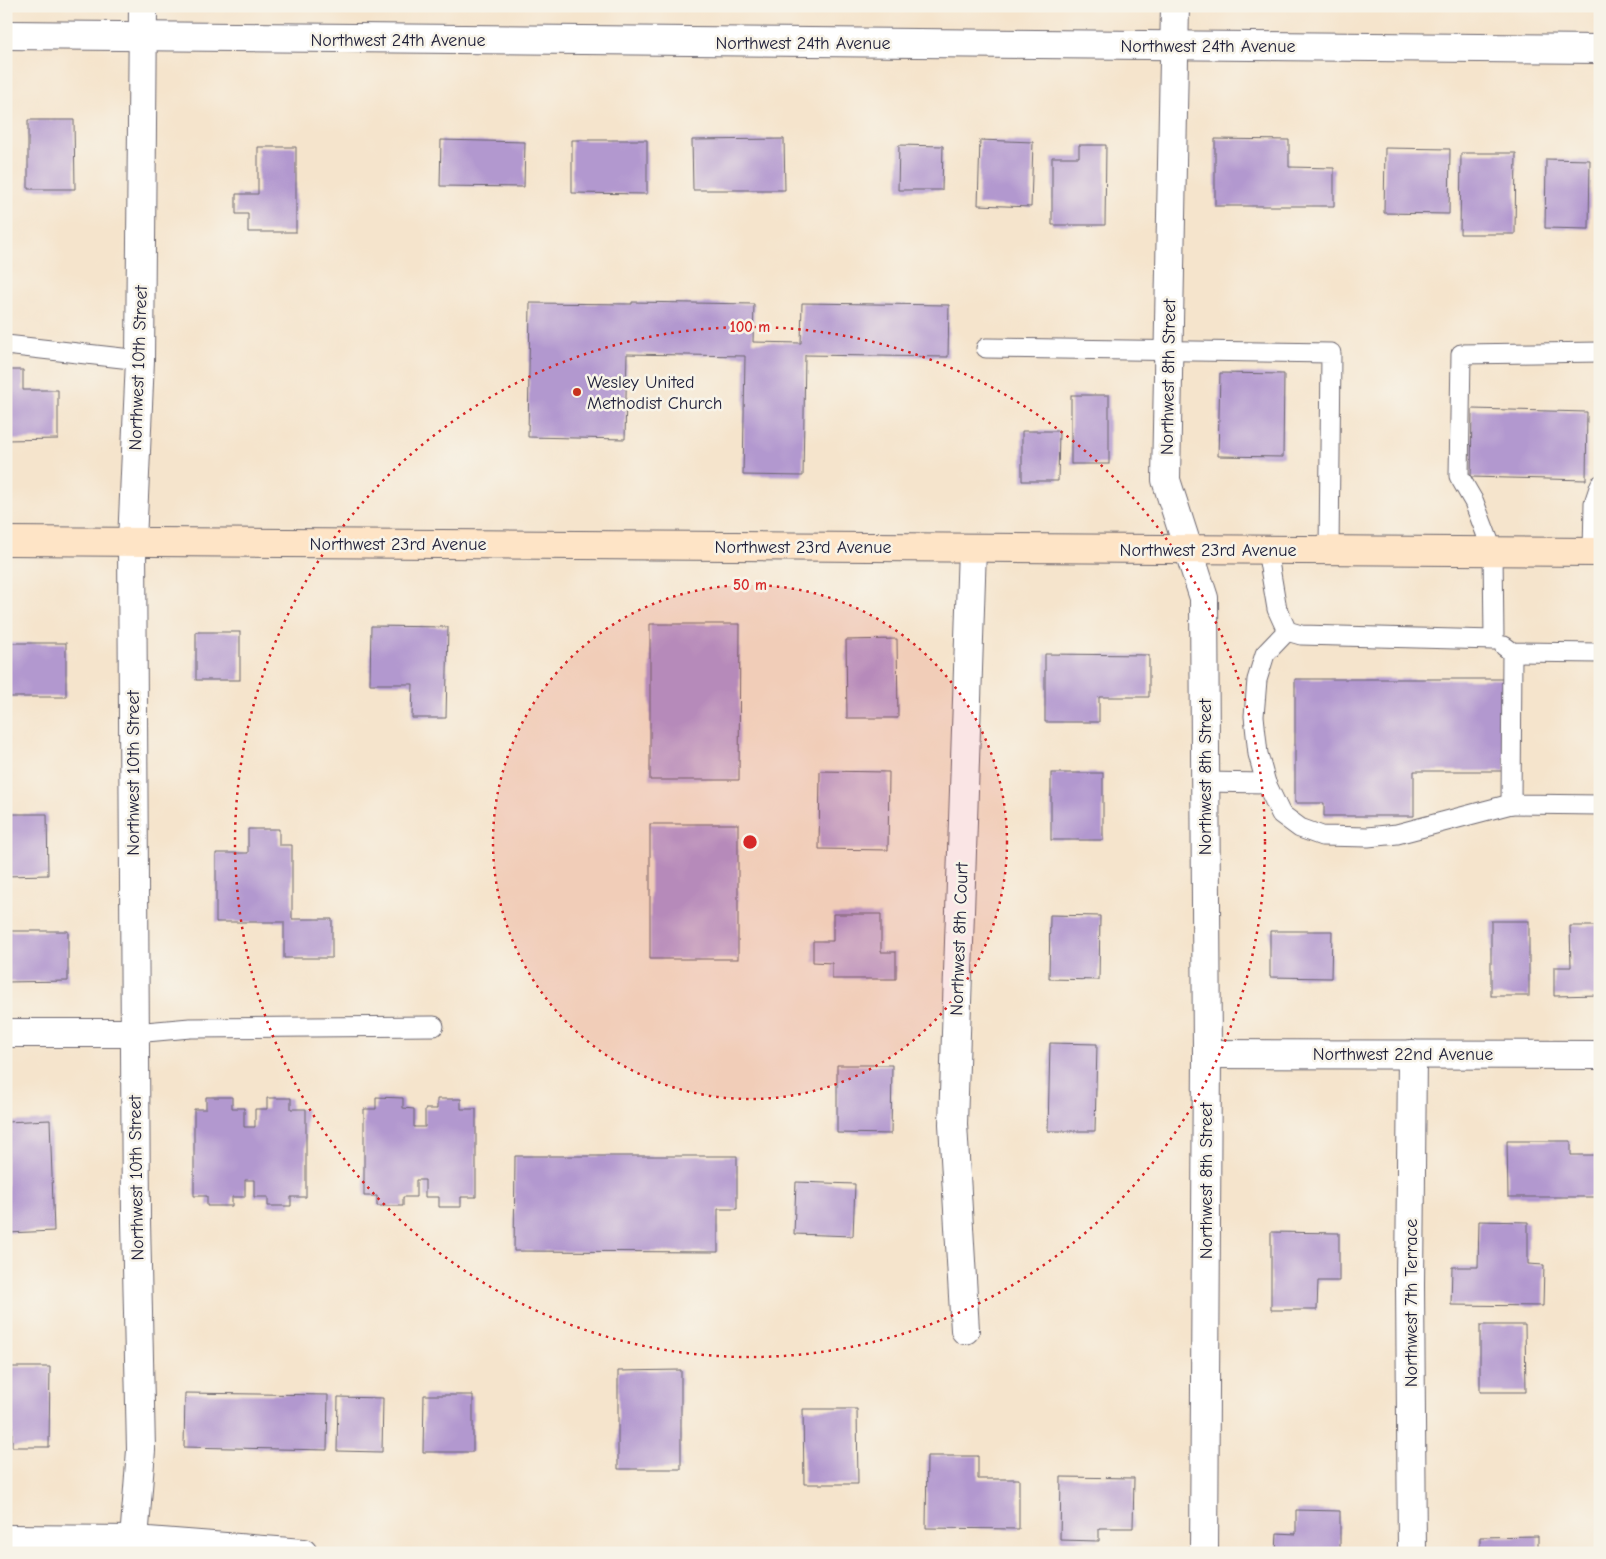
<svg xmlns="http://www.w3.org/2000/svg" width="1606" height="1559" viewBox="0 0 1606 1559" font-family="'Comic Neue',sans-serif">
<rect width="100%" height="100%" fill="#f7f3e8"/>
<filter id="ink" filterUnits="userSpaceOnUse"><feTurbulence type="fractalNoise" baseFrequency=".02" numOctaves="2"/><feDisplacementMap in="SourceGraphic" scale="10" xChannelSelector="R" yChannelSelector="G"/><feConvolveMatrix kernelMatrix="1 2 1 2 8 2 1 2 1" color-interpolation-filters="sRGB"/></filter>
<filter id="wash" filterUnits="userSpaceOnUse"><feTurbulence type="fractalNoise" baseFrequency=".0096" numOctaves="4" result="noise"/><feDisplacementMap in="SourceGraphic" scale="20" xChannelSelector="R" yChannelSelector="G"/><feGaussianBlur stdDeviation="1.12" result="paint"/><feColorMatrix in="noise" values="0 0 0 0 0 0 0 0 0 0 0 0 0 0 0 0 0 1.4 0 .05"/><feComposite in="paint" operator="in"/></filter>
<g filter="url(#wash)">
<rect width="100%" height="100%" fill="#f5e4cc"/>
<g id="blocks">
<g fill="#b298cf">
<polygon points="28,120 74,120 75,189 28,189"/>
<polygon points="784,139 785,190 693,190 692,140"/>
<polygon points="1215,139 1289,140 1289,167 1334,168 1334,206 1215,206"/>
<polygon points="441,140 525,142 524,187 440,186"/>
<polygon points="572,140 647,140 647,194 572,193"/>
<polygon points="980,140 1033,142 1031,207 978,205"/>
<polygon points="899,145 943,146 942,190 898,190"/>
<polygon points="1079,145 1106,145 1105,225 1052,225 1052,157 1079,157"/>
<polygon points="258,147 296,147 296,232 248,232 248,214 236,214 236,194 258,194"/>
<polygon points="1385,148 1450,149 1449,214 1384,213"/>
<polygon points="1461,153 1516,153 1515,234 1460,234"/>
<polygon points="1546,159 1590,160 1589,229 1545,228"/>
<polygon points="632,302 754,304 753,342 801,343 802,303 949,305 948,357 805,355 803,476 743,475 745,356 627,354 625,439 528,437 530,303 632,304"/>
<polygon points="6,370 23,370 23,390 58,390 58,439 6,440"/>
<polygon points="1220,373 1284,374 1283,457 1218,456"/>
<rect x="1071" y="395" width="38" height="69"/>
<polygon points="1472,409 1587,412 1586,480 1471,477"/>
<polygon points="1022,431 1059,431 1058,481 1022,481"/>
<polygon points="650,624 740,624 739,780 650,780"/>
<polygon points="371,626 448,627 446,718 412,718 413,684 370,684"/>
<rect x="196" y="632" width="44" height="48"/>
<polygon points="897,639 898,718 847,718 846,640"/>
<rect x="6" y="643" width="60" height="54"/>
<polygon points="1045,654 1149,655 1149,697 1099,697 1099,722 1045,722"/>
<polygon points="1295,679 1505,679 1505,771 1414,771 1414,816 1324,816 1324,803 1295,803"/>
<polygon points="820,771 889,772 888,850 819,849"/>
<rect x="1051" y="773" width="52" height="67"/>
<polygon points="6,814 47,814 48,875 6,876"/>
<rect x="650" y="824" width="88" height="135"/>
<polygon points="248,829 279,829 279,845 292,845 292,919 332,919 332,958 284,958 284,922 216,922 216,853 248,853"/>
<polygon points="833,914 881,914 881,952 896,952 896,979 832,979 832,963 813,962 813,941 833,941"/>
<polygon points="1050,915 1100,916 1099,980 1049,979"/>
<rect x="1491" y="921" width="38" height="75"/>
<polygon points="1570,926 1600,926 1600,995 1554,996 1554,967 1571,967"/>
<polygon points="8,931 68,931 68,981 6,982"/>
<polygon points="1270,931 1332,931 1331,978 1270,977"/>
<polygon points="1050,1043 1097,1044 1095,1131 1048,1131"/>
<polygon points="837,1065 892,1065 891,1134 837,1133"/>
<polygon points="206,1097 232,1097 232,1108 244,1108 244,1127 255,1127 255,1109 267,1109 267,1098 291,1098 291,1109 306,1109 306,1197 291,1197 291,1206 268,1206 268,1197 254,1197 254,1180 245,1180 245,1197 232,1197 232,1206 207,1206 207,1196 194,1196 194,1109 206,1109"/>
<polygon points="376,1097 403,1098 403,1108 414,1109 414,1127 425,1127 425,1109 437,1109 437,1099 461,1099 461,1109 476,1109 476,1197 461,1197 461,1207 439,1207 439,1197 425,1197 425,1180 416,1180 416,1197 403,1197 403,1206 377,1206 377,1196 364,1196 364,1109 376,1109"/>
<polygon points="50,1120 54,1231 7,1233 6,1122"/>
<polygon points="1507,1141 1571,1141 1571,1155 1596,1155 1596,1197 1508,1197"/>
<polygon points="515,1156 737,1156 737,1209 718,1209 718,1252 514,1251"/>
<polygon points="796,1182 855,1184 853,1236 794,1234"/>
<polygon points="1479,1221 1528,1222 1528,1264 1544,1265 1543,1306 1451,1305 1452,1267 1478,1267"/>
<polygon points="1271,1232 1339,1233 1339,1281 1318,1281 1317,1310 1271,1310"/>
<polygon points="1480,1325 1525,1325 1526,1392 1480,1392"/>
<polygon points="6,1367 50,1367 49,1447 12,1447 12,1422 6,1422"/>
<polygon points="681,1370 681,1469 618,1469 618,1371"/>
<polygon points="185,1393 328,1395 327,1450 184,1447"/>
<polygon points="424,1395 473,1395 473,1452 423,1452"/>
<polygon points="338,1397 383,1398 382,1452 337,1451"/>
<polygon points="803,1409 857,1409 858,1484 804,1484"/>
<polygon points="927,1456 978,1456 978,1479 1019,1479 1019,1529 926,1528"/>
<polygon points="1061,1477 1134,1478 1133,1528 1099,1528 1099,1541 1060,1540"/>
<polygon points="1296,1510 1340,1511 1340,1553 1276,1553 1277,1533 1296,1534"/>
<polygon points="1538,1536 1538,1553 1480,1553 1480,1537"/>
</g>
</g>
</g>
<g filter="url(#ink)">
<use href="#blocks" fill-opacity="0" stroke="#6c666e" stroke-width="1"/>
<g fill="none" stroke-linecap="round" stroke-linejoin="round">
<defs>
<g id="service">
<polyline points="6,345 140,360"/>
<polyline points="986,348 1331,353 1329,551"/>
<polyline points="1267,550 1277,609 1287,631 1301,635 1494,640 1493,552 1474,502 1459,476 1461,354 1600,352"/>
<polyline points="1593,552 1594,503 1600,485"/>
<polyline points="1287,631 1265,654 1257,680 1254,716 1258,754 1266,783 1281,814 1300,828 1322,836 1368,837 1397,834 1511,804"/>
<polyline points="1504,646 1512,652 1600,653"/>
<polyline points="1512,652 1511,804 1600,805"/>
<polyline points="1205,782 1266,783"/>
<polyline points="135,1033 190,1028 434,1026"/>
</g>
<g id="minor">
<polyline points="1175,6 1166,480 1204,598 1207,1054 1204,1553"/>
<polyline points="6,35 1600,49"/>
<polyline points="6,1033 135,1033"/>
<polyline points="1207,1054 1600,1055"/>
<polyline points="1412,1054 1410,1285 1412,1553"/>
<polyline points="965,1330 953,1124 972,548"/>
<polyline points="6,1539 135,1540 303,1553"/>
<polyline points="133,1553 141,1450 136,1221 132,542 140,360 143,6"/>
</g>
<polyline id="secondary" points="6,541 1600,552"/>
</defs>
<use href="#service" stroke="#6c666e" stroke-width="21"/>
<use href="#minor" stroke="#6c666e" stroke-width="30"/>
<use href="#secondary" stroke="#6c666e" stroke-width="30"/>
<use href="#service" stroke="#fff" stroke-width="19"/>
<use href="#minor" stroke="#fff" stroke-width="28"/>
<use href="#secondary" stroke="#fee4c6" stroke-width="28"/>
</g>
</g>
<circle cx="750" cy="842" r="257" fill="#d62828" fill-opacity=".12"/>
<g fill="none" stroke="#d62828" stroke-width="2.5" stroke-dasharray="2.5 5">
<circle cx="750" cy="842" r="257"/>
<circle cx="750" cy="842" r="515"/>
</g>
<circle fill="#c8321e" stroke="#f7f3e8" stroke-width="2" cx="577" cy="392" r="5"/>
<g text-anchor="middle" stroke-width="5" stroke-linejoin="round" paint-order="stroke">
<g font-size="18" fill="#22223b" stroke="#f7f3e8">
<text x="398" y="46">Northwest 24th Avenue</text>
<text x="803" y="49">Northwest 24th Avenue</text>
<text x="1208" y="52">Northwest 24th Avenue</text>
<text transform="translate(138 368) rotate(-88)" y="6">Northwest 10th Street</text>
<text transform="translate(1168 377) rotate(-89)" y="6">Northwest 8th Street</text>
<text x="398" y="550">Northwest 23rd Avenue</text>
<text x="803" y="553">Northwest 23rd Avenue</text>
<text x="1208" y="556">Northwest 23rd Avenue</text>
<text transform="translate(133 773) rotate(-90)" y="6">Northwest 10th Street</text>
<text transform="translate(1205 777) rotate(-90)" y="6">Northwest 8th Street</text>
<text transform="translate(959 939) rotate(-88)" y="6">Northwest 8th Court</text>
<text x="1403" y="1060">Northwest 22nd Avenue</text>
<text transform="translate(136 1178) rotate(-91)" y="6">Northwest 10th Street</text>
<text transform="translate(1206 1181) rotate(-90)" y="6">Northwest 8th Street</text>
<text transform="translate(1411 1303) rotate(-90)" y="6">Northwest 7th Terrace</text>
</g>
<g font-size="18" fill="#22223b" stroke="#f7f3e8" text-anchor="start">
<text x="587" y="388">Wesley United<tspan x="587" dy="21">Methodist Church</tspan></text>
</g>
</g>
<circle cx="750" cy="842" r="8" fill="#d62828" stroke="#f7f3e8" stroke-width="2.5"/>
<g font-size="15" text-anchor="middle" font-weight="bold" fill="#d62828" stroke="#f7f3e8" stroke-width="5" stroke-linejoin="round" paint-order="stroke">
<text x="750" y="332">100 m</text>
<text x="750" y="590">50 m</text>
</g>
<rect width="1606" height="1559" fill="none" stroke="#f7f3e8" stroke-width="25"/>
</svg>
